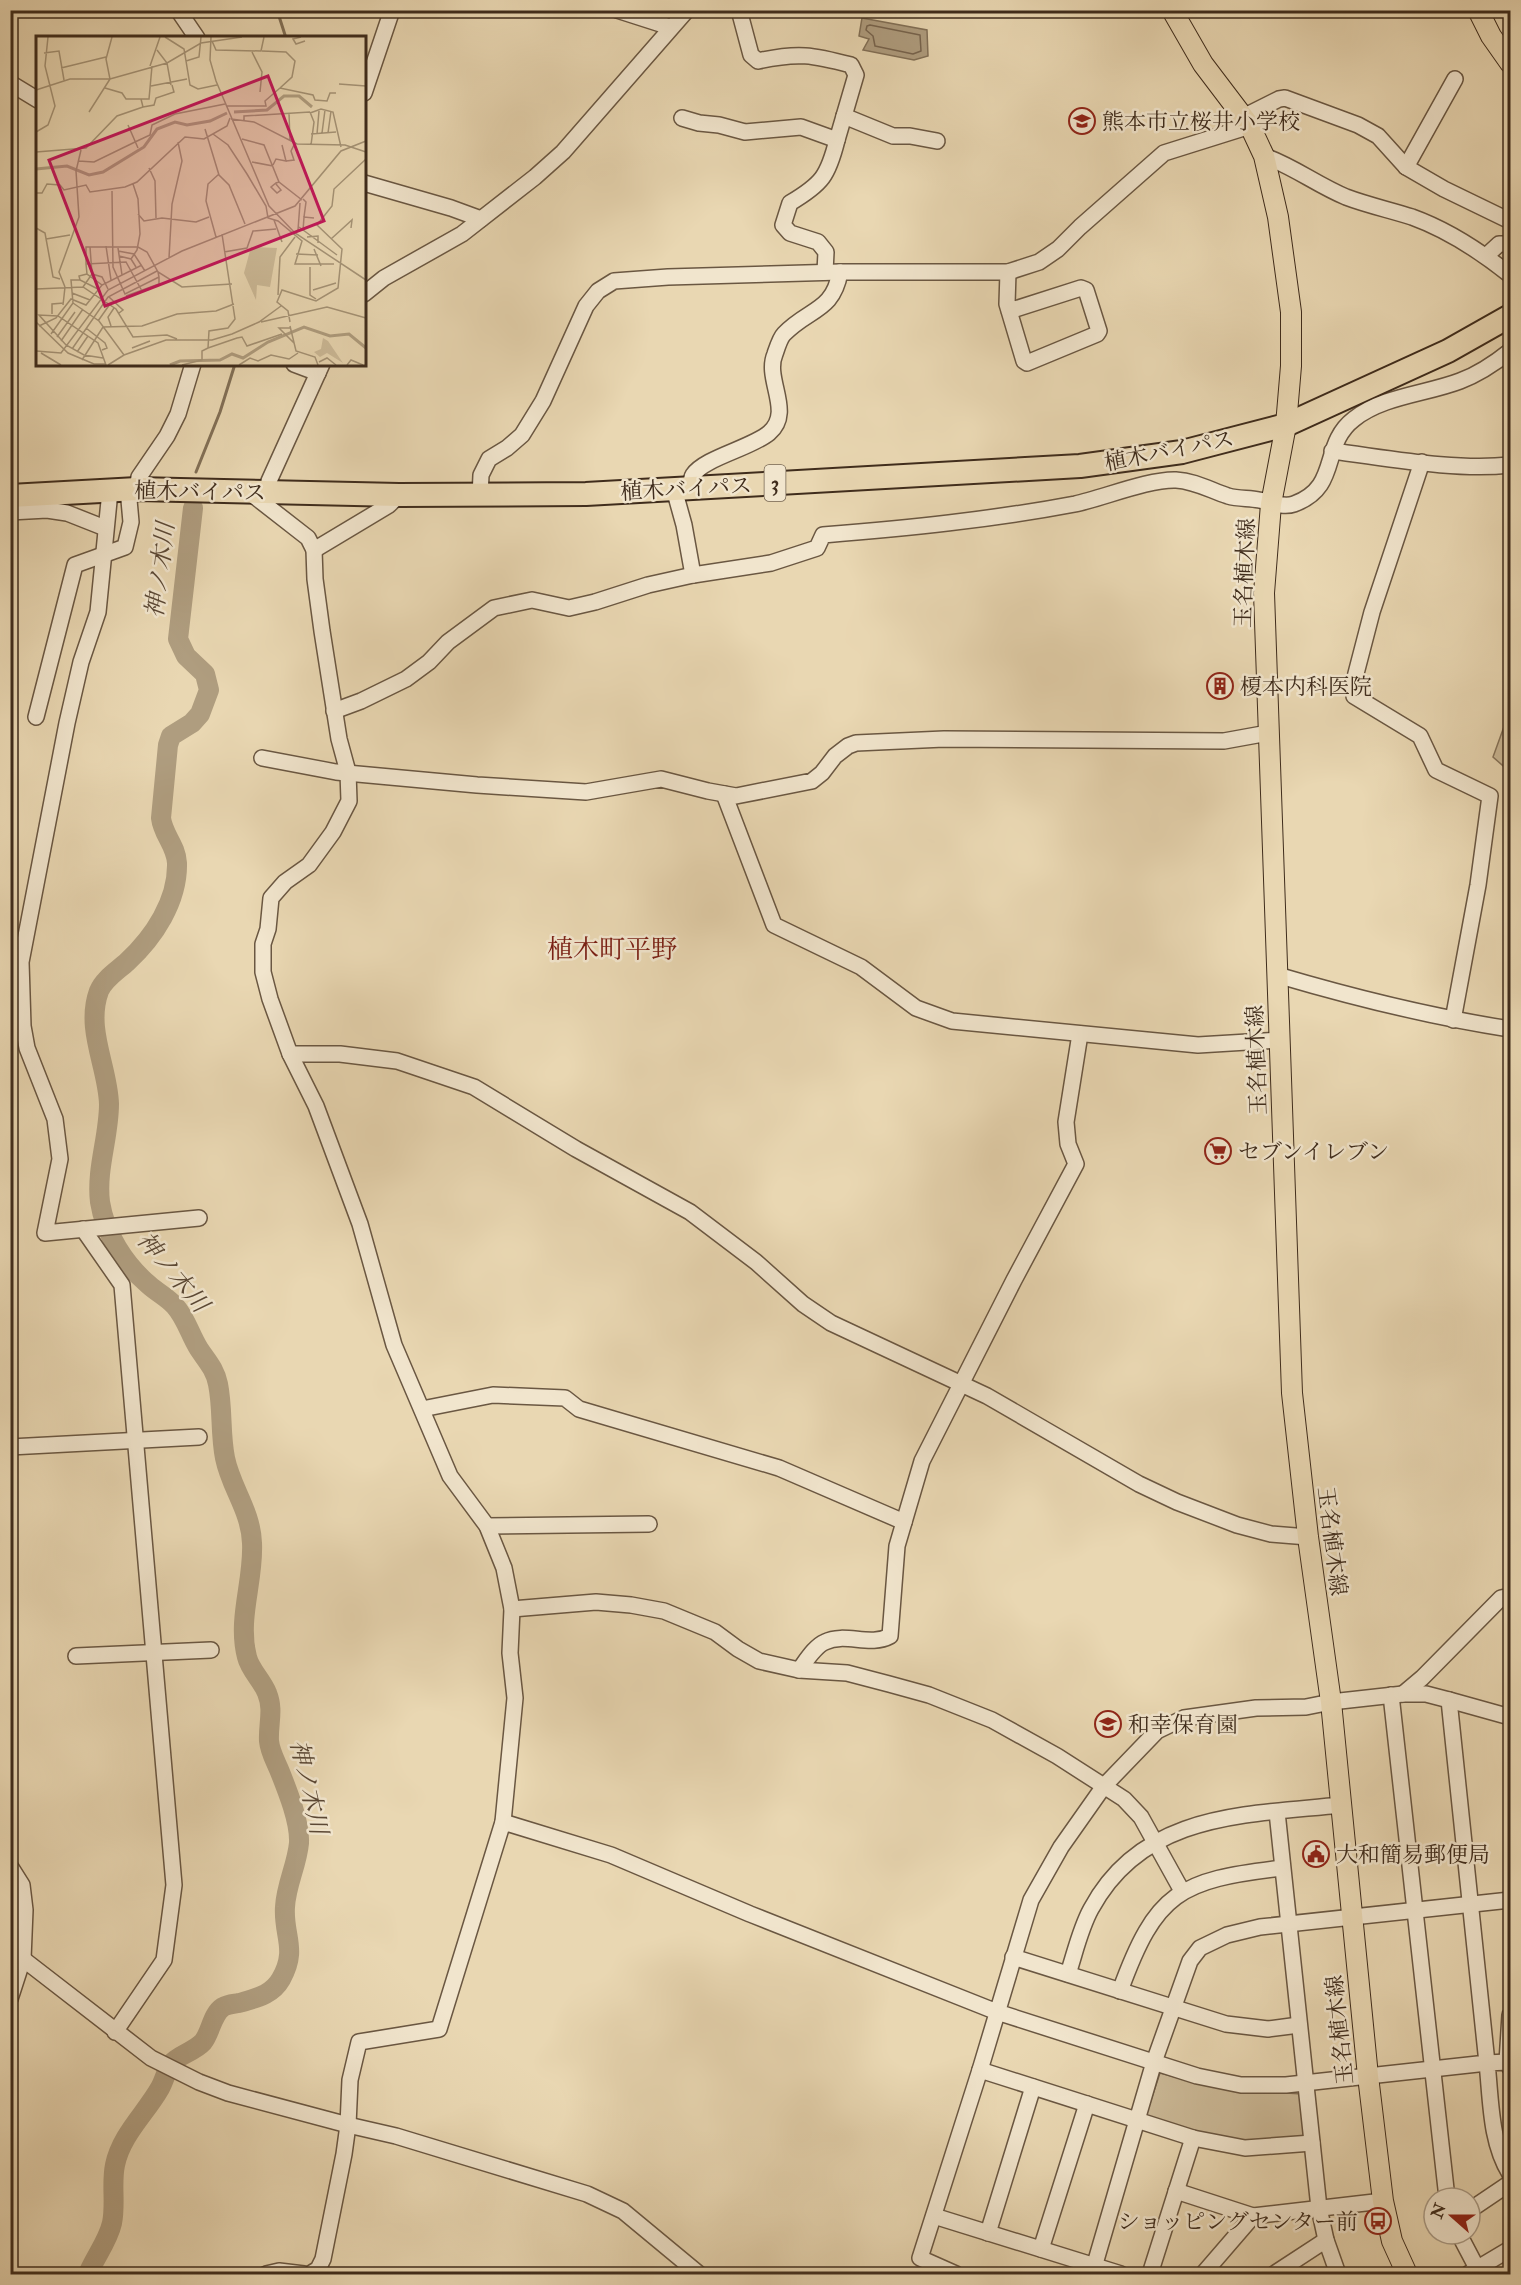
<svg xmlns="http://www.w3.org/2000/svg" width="1521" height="2285" viewBox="0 0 1521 2285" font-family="'IM FELL Double Pica','Noto Serif JP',serif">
<rect width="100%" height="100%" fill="#e9d7b2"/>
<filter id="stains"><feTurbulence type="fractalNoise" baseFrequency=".00333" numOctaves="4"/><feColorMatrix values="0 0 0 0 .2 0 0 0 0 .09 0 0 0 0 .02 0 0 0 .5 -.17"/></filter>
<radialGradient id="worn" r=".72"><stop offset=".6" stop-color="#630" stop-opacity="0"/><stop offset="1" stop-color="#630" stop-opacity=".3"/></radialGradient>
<g fill="#ccba98" stroke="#86735a" stroke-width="1.5">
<polygon points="1510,710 1510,772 1493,757"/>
<polygon points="1160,2073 1209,2086 1251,2091 1302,2094 1308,2138 1242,2144 1145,2118"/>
</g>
<polygon fill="#af9d7f" stroke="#827057" stroke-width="1.5" points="862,18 927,30 928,56 914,60 863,50 869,39 859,36"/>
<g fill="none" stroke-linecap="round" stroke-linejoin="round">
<polygon stroke="#77644e" stroke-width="1.5" points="870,25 920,35 921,51 913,54 875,46 873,36 866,30 867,26"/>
<g stroke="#827057" stroke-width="3">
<polyline points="277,10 286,38"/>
<polyline points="196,472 220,412 235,364"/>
</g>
<path stroke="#af9d7f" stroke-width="20" d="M88 2274C95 2257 108 2241 112 2223 116 2204 111 2184 115 2165 121 2135 146 2113 160 2088 164 2081 166 2072 170 2065 177 2055 194 2052 203 2042 211 2032 212 2014 223 2007 228 2004 234 2004 239 2003 256 1998 272 1995 281 1979 298 1949 283 1936 285 1907 286 1885 297 1865 299 1843 300 1822 288 1792 280 1772 276 1762 270 1752 269 1741 268 1724 274 1710 267 1693 262 1680 250 1670 247 1657 237 1619 254 1581 252 1543 251 1511 231 1488 225 1458 220 1433 223 1409 218 1384 215 1369 207 1361 199 1349 190 1335 186 1318 175 1306 168 1298 158 1293 149 1285 125 1265 105 1234 100 1202 96 1169 109 1137 109 1104 108 1067 85 1029 99 991 104 979 117 971 127 962 154 937 178 901 177 863 176 845 163 835 161 818L168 745 171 736 192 723 200 714 209 690 205 674 186 656 178 639 193 508"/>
<defs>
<g id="minor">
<polyline points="178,10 197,38"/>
<polyline points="617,10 670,27"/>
<path d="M739 10 751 55 758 61C798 52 813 55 851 65L856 75 837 140"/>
<polyline points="1455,79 1406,167 1444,189 1510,221"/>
<polyline points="10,83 38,100"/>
<polyline points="364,93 392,10"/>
<polyline points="844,116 893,136 910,136 937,141"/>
<polyline points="1243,117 1279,99 1285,98 1358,125 1378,136 1406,167"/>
<path d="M682 118 699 123 719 125 745 132 801 127 837 140C828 176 822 184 790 203L783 225 790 233 818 242 826 252 825 272"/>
<path d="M1264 156C1293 166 1317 185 1346 197 1367 205 1390 210 1412 217 1448 230 1480 251 1510 275"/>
<polyline points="364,183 451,208 481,219"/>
<polyline points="1486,256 1499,244 1510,244"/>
<polyline points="1008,272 1007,304 1024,361 1027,363 1097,334 1099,331 1086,290 1081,288 1009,311"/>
<polyline points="364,294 384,278 462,234 535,177 563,152 687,10"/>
<polyline points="294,364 318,373"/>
<path d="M1332 451C1388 458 1455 471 1510 465"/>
<polyline points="1422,462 1372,612 1353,685 1354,696 1420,736 1436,770 1490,796 1478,885 1453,1020"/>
<path d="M691 488C691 484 691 478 693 475 704 458 751 448 769 433 794 412 764 379 775 354 777 348 780 338 784 334 809 308 833 312 840 272"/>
<polyline points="674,489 684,525 693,575"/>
<polyline points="110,491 98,612 81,662 67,723 21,962 23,1026 27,1048 55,1119 60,1159 45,1233 199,1218"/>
<polyline points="249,492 308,538 314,550 315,579 322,631 339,739 348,772 349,801 333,832 309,865 285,882 271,898 268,929 263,944 263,972 270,999 290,1054 316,1106 360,1224 394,1345 450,1476 487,1526 504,1568 512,1609 510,1653 515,1698 503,1822 439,2029 359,2042 350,2080 348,2125 344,2154 323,2259 318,2269 310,2274"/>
<polyline points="269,492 269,481 322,364"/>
<polyline points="480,496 481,475 489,459 507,448 522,435 543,401 586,306 598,291 614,281 668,277 840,272 1008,272 1039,262 1058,249 1080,227 1164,153 1250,126"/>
<polyline points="10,512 47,510 67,513 105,528"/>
<polyline points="314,550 389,505 399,495"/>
<path d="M334 711 361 701 406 679 429 662 448 642 494 608 532 600 569 608 595 602 648 585 693 575 771 563 817 548 823 535C907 528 991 520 1075 504 1103 498 1149 479 1176 480 1195 481 1210 490 1228 496 1238 499 1249 498 1259 500 1270 502 1283 508 1294 504 1341 487 1320 445 1354 419 1383 396 1426 394 1460 381 1479 374 1495 363 1510 351"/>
<polyline points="36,717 75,565 125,547 131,522 129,500 137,489 139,477 167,436 178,414 193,364"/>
<polyline points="262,758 336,772 477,785 586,792 661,779 708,791 736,796 812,781 822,773 835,756 848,746 856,743 944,739 1224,741 1268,733"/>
<polyline points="724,794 774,925 861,967 916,1008 952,1021 1198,1045 1279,1040"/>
<path d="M1277 975C1355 998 1431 1017 1510 1029"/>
<polyline points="290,1054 340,1054 397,1061 474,1087 576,1149 690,1212 756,1262 803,1304 831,1323 987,1396 1139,1484 1177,1502 1237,1525 1271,1534 1308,1537"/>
<polyline points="83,1229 122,1285 174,1885 164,1960 115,2032"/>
<polyline points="422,1409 493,1395 565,1398 579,1409 779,1468 904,1522"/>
<polyline points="10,1447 199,1437"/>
<polyline points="487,1526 649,1524"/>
<polyline points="512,1609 596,1602 631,1605 664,1611 715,1632 738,1649 759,1661 799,1670 847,1673 889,1684 929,1695 992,1720 1057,1756 1124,1799 1141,1817 1182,1891"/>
<polyline points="76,1656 211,1650"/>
<path d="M799 1670C806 1661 815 1646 825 1642 845 1632 870 1647 890 1636L897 1546 922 1461 1014 1280 1076 1164 1068 1144 1066 1122 1080 1034"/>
<polyline points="1403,1694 1422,1678 1501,1598 1510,1596"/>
<polyline points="1391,1695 1447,2198"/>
<polyline points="1449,1700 1510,1717"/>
<polyline points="1277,1812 1319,2208 1326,2240 1338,2274"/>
<polyline points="503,1822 611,1855 750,1914 997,2012 1197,2076 1241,2085 1286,2085 1487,2063 1449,1700 1426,1694 1403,1694 1331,1702 1306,1707 1256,1708 1184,1718 1157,1731 1104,1786 1061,1847 1031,1900 980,2070 920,2258 956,2274"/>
<polyline points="10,1866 22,1885 25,1910 23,1959 10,1999"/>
<polyline points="1013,1957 1226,2024 1268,2029 1299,2025"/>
<polyline points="23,1959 151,2058 199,2082 228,2093 348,2125 396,2136 587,2194 623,2211 699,2274"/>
<path d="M1068 1974C1075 1953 1080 1929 1091 1909 1143 1812 1246 1815 1341 1805"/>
<path d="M1120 1991C1156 1892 1179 1880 1282 1868"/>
<polyline points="1507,2062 1510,2015"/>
<path d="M1510 2068 1507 2062 1487 2063C1491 2100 1490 2142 1510 2174"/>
<polyline points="980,2070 1193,2138 1245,2148 1312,2143"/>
<polyline points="1176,2191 1253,2216"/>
<polyline points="1470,2210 1510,2183"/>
<polyline points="934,2216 1121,2274"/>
<polyline points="988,2233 1033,2087"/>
<polyline points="1459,2234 1480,2274"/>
<polyline points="1041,2249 1087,2104"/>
<polyline points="266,2274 279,2271 304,2274"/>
<polyline points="1092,2274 1154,2062 1190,1961 1200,1948 1227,1935 1260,1927 1510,1900"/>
<polyline points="1150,2274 1193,2138"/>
<polyline points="1203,2274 1253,2216 1383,2201"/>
<polyline points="1274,2274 1326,2240"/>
<polyline points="1468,2274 1510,2249"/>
</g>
<g id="major">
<polyline points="1172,10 1203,64 1250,126 1264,156 1278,217 1291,312 1291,366 1286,425 1271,504 1264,593 1292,1393 1308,1537 1331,1702 1368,2076 1383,2201 1392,2241 1407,2274"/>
<polyline points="1478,10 1491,36 1510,63"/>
</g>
<polyline id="highway" points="10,496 137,489 399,495 586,494 1080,466 1182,452 1286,425 1448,351 1510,316"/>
</defs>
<use href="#minor" stroke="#6a5742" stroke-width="18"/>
<use href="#major" stroke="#3f2c1c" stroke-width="22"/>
<use href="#highway" stroke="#3f2c1c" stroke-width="26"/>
<use href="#minor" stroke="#f1e5cd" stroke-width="15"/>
<use href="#major" stroke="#e9d7b2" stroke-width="20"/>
<use href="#highway" stroke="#e9d7b2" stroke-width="22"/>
</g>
<defs>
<symbol id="school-ring" viewBox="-11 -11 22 22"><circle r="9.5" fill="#f1e5cd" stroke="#8f2418" stroke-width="1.5"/><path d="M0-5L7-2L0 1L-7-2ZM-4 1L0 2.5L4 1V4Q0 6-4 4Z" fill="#8f2418"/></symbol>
<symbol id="building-ring" viewBox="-11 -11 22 22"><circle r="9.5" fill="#f1e5cd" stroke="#8f2418" stroke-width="1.5"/><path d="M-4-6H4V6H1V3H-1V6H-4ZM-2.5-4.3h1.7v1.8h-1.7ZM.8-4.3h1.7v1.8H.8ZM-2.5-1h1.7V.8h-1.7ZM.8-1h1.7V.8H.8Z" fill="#8f2418"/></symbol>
<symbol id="supermarket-ring" viewBox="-11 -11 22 22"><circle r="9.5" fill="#f1e5cd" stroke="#8f2418" stroke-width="1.5"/><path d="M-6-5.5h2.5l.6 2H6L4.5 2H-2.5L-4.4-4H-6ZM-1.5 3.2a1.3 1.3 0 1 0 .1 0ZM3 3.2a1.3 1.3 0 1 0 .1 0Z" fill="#8f2418"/></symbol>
<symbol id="civic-ring" viewBox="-11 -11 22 22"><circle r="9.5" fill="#f1e5cd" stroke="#8f2418" stroke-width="1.5"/><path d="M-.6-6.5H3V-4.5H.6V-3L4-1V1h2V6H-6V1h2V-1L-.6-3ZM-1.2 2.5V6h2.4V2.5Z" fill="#8f2418"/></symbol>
<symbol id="bus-ring" viewBox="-11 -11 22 22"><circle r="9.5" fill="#f1e5cd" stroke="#8f2418" stroke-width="1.5"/><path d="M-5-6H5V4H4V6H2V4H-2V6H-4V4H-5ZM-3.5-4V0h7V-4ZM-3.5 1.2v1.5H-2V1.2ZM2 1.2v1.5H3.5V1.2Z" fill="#8f2418"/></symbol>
</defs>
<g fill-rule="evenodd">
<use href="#school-ring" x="1067" y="106" width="30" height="30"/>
<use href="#building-ring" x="1205" y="671" width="30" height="30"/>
<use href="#supermarket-ring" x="1203" y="1136" width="30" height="30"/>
<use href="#school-ring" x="1093" y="1709" width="30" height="30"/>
<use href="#civic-ring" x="1301" y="1839" width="30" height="30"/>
<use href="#bus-ring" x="1363" y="2206" width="30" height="30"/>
</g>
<g text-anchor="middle" stroke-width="5" stroke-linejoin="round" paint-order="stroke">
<rect fill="#f1e5cd" stroke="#746451" stroke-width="1.5" x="764.5" y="465" width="21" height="36" rx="4.5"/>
<g font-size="21" font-weight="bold" fill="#3f2c1c">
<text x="775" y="490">3</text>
</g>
<g font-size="22" fill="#3f2c1c" stroke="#f1e5cd" text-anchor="start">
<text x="1102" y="129">熊本市立桜井小学校</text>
<text x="1240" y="694">榎本内科医院</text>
<text x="1238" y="1159">セブンイレブン</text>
<text x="1128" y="1732">和幸保育園</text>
<text x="1336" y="1862">大和簡易郵便局</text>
<text x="1358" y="2229" text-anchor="end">ショッピングセンター前</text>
</g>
<g font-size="22" fill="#3f2c1c" stroke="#f1e5cd">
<text transform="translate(1169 450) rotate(-11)" y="8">植木バイパス</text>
<text transform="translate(686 488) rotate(-3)" y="8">植木バイパス</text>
<text transform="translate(200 491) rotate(1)" y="8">植木バイパス</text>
<text transform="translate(1244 573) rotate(-88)" y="8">玉名植木線</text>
<text transform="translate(1256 1060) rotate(-92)" y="8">玉名植木線</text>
<text transform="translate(1333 1541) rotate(83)" y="8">玉名植木線</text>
<text transform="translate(1339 2030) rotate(-96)" y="8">玉名植木線</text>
</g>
<g font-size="24" font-style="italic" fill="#5b4835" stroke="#f1e5cd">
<text transform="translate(160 570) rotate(-83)" y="8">神ノ木川</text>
<text transform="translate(173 1272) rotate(50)" y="8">神ノ木川</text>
<text transform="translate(309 1787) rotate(77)" y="8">神ノ木川</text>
</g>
<g font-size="26" fill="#7a1f14" stroke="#f1e5cd">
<text x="612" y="958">植木町平野</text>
</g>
</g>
<g transform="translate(36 36)">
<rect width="330" height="330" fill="#e9d7b2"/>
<path d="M215 211 241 212 234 251 221 249 220 264 208 237ZM287 302 292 305 307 327 291 317 284 321 278 316 285 313Z" fill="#ccba98"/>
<path fill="none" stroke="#af9d7f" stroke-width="3" d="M198 76 231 74 248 60H263L276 71M0 133 31 130 53 139 67 136 108 111 121 93 139 86 151 89 174 85 191 77M134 329 144 325 184 324 196 318 207 322 232 306 268 291 294 300 313 298 330 312"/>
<path fill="none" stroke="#a59376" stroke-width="1.5" d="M129 1 148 13 154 49 162 53 181 49M175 1 174 24 180 45 233 170 259 197 330 244M265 1 257 3 260 8 269 5M176 5 180 14 225 15 228 1M121 14 131 27 135 49M226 15 250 16 259 25 256 41 244 52M216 16 226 36 224 56M8 17 23 15 28 44M150 25 163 21 165 1M114 30 124 1M25 32 70 21M303 48 330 50M115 50 151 43M69 52 86 57 90 63H113L116 30M0 54 34 43H74L131 27 165 7 206 1M190 70H230L229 65 244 52 277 59 279 64 291 65 294 57H300M107 71 118 69 120 62 138 56 136 49M53 76 74 43 70 23 76 1M274 76 278 86 275 109M253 77 254 105M274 77 285 73 297 76 305 111M195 83 218 86 261 108 309 109 330 116M208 84V80L274 76M92 89 102 112M169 93 183 139 193 149 209 188M0 96 12 89 19 70 9 30 12 1M286 97 289 74M292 97 295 75M177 98 192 109 211 138 230 170 232 182 242 185 266 205 259 228H298M275 98 300 96M281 98 283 75M206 103 228 109 243 146 266 164M0 116 50 112 81 80 107 71 105 63M42 125 58 126 99 106 114 99 116 89 139 78 189 68M250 125 258 124 255 115 259 107M216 126 237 130M237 129 240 123 250 125 246 109M113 132 119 145 120 182M240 148 245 154 241 157 235 151 240 147 243 146M76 155 77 231 89 258 123 241 122 236M0 157H6L11 148 24 149 28 154 50 149 54 156 89 151 101 146 149 101 168 103 191 90 194 82M267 163 270 166 268 181M102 178 108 185 126 182 160 186 173 181M238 184 246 206M263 191 301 219M0 192 9 197 17 241 24 243M262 194 264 167M267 195 268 181 278 182M180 201 170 165 172 148 183 138M271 201 282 200V207M10 203 34 199M295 203 316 184 315 192M70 210 75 244M82 212 86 239M278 213 285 230M82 215 98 218 109 235M188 216 211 212 217 195 240 193M260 218 282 219M83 220 95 223 100 231M133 222 136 168 146 125 142 106M95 223 101 214 104 198 102 163 97 148M50 228 51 238 66 249M274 231V259L280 263M51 238 43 240 44 244 62 253M56 238 66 241 72 253M29 251 23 236 43 181 40 135 45 114M47 251 56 238 54 211M0 253 47 251 80 273 97 301 131 299 141 303M277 254 300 247M106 255 90 226 50 228V211H102L111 216 122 236 146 251 196 248M36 257 54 264M242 259 244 221 259 201M90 260 123 248V241M73 261 87 274 83 277M37 267 63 285 88 319M27 269 29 251M16 278V268L28 267M62 285 74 268M0 286 32 317 58 328H69M225 286 291 271 330 282M254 286 252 275 241 266 246 254 280 265 302 252 306 213 281 189 296 170 298 153 330 123M3 290 20 282 35 263 50 269 66 249 106 229M75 290 72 281 78 272M254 290 260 315 279 321 282 329M50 292 69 307 71 312 66 314M254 292H243L258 307M15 298 37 267 35 244H44M21 301 39 276M25 305 47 273M96 312 114 305M172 312 173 295 192 292 199 283 186 198M36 313 72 261 121 235M0 315 25 317 72 254 146 215 259 170 305 115 330 105M41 316 52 300M5 317 25 329M67 322 48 319 30 309 3 279 22 280 62 307 70 329M46 324 67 291 106 290 141 278 180 275 198 268M283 326 291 322 300 329M72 329 88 319 130 304H176L196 298 223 286 245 270M146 329 166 324V315L172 312 201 302 206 301 211 310 246 298M203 329 214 322 222 325 235 319 253 323 262 317M311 329 315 324 327 329"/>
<path fill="#c2185b" fill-opacity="0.15" stroke="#c2185b" stroke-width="3" d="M232 40 288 185 69 270 13 124Z"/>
<rect width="330" height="330" fill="none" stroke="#3f2c1c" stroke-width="3"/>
</g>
<rect width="1521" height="2285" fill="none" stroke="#e9d7b2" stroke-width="36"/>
<rect x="12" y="12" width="1497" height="2261" fill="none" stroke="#3f2c1c" stroke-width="3"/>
<rect x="18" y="18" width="1485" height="2249" fill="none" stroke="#3f2c1c" stroke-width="1.5"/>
<g transform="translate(1452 2216) rotate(291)"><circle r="28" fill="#f1e5cd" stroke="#aa9b86" stroke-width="1.5"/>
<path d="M0-4.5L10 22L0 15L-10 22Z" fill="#8f2418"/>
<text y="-9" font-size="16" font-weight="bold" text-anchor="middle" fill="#3f2c1c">N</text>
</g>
<rect width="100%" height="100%" filter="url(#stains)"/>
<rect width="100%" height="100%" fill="url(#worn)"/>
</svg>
